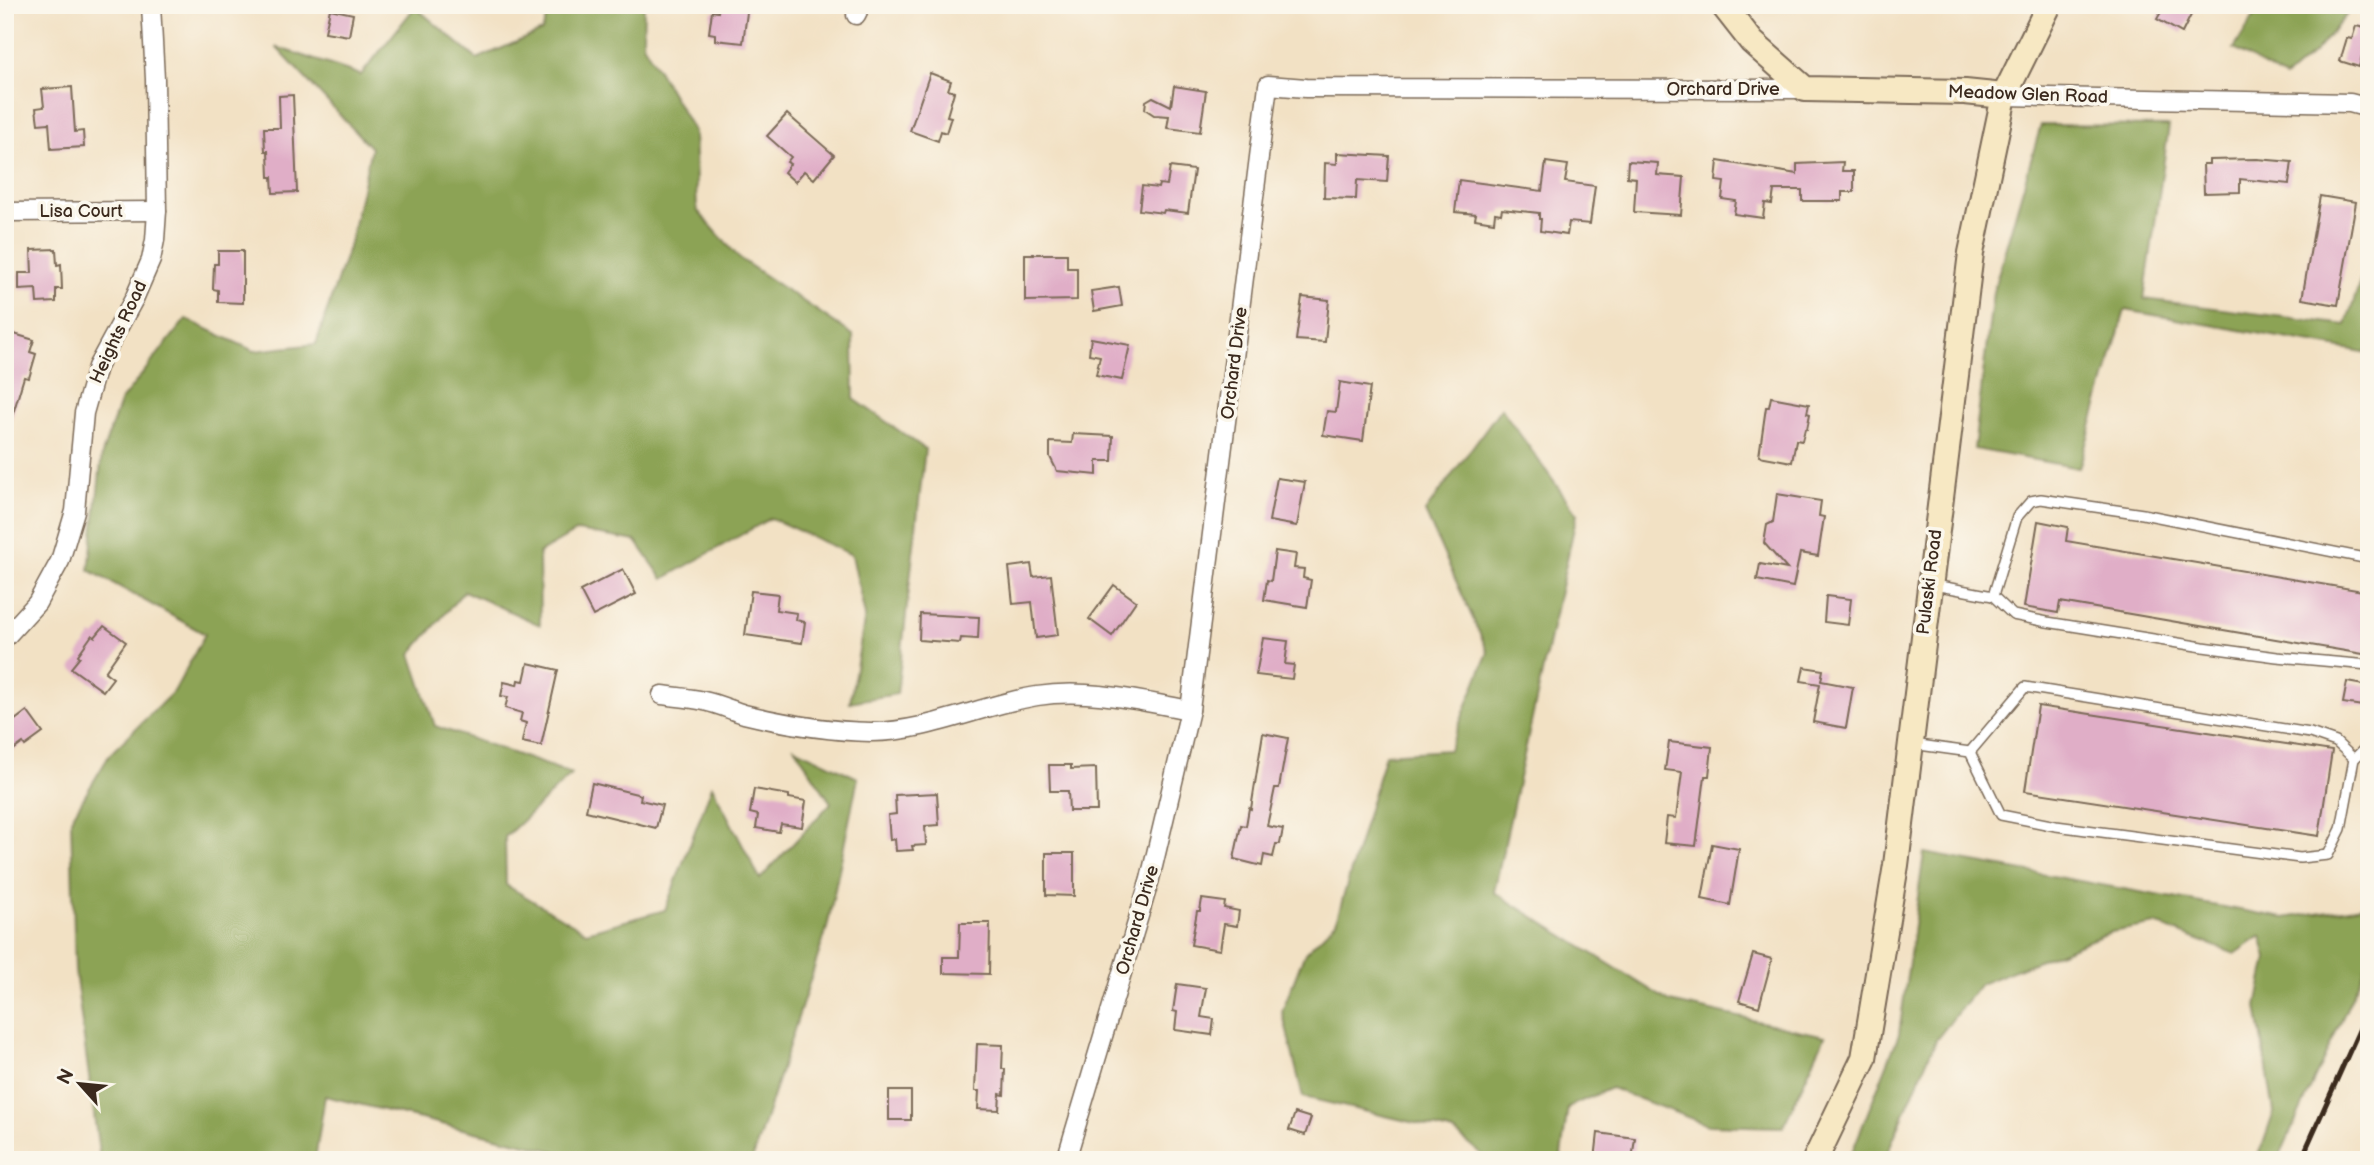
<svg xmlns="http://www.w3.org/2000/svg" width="2374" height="1165" viewBox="0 0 2374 1165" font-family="'Balsamiq Sans',sans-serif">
<rect width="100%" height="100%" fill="#fbf7ec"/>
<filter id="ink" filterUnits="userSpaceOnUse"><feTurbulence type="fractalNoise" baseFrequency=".0143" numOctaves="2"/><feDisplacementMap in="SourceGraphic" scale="14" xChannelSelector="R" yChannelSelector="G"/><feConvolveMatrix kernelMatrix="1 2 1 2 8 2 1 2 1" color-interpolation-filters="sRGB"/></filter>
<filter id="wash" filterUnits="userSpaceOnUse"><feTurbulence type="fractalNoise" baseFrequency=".00686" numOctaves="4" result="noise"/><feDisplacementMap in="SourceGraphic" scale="28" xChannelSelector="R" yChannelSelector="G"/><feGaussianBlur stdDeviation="1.57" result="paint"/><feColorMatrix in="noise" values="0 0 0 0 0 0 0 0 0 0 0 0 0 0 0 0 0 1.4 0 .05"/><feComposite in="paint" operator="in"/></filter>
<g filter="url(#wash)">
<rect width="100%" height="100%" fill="#f2e1c4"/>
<g fill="#8ca354" stroke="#646639" stroke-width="2">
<polygon points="551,5 644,5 643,44 694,132 697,210 739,258 853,335 854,399 925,449 897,694 850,702 865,616 852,555 771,518 663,579 636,541 577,531 539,553 540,625 464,591 411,654 435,726 572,774 505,837 506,885 586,932 665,910 712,786 760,879 831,803 795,748 858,778 827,928 752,1160 592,1160 325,1096 315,1160 100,1160 75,971 71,819 110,754 175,690 205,634 89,570 102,454 120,402 186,319 254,351 316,344 351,239 371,148 276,47 361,75 415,7 477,59 542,31"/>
<polygon points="2261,5 2355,5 2316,51 2285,78 2234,49"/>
<polygon points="2041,125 2169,126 2144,299 2346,325 2369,254 2369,353 2125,310 2079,468 1974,449 1993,292"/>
<polygon points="1501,408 1577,514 1494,892 1670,1002 1825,1036 1783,1127 1708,1125 1611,1088 1568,1107 1561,1155 1565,1160 1489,1160 1454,1132 1303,1097 1282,1011 1305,953 1336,922 1385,754 1449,750 1488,652 1425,512"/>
<polygon points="1924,853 2284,918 2369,905 2369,959 2278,1160 2255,1160 2263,1144 2274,1112 2257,1006 2267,958 2261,936 2235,954 2156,924 2111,932 1980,984 1936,1040 1884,1160 1849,1160 1899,1034"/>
</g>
<g id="blocks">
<g fill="#e0aec7">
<polygon points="719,5 748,5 743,43 715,40 715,34 709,33 712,11 718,12"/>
<polygon points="2165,5 2196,5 2182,33 2157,19"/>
<polygon points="330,9 353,14 349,36 325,32"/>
<polygon points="2356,26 2369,29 2359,67 2340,61 2347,38 2352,39"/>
<polygon points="930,73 951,81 948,90 954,92 947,116 951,117 946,133 941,131 938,141 910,131"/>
<polygon points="1174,86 1206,91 1200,132 1167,128 1169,116 1154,115 1145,109 1146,101 1153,97 1171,106"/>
<polygon points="72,87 75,132 83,131 84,147 51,149 49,123 38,124 36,108 44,107 42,89"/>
<polygon points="293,95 297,192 273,193 272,177 269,177 268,151 265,151 264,128 280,128 279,96"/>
<polygon points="787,114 834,155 814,179 804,171 795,182 784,172 790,164 787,162 791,157 767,136"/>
<polygon points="1337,153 1389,156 1387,182 1357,180 1356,199 1324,198 1325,163 1337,164"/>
<polygon points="2257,159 2292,162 2289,184 2240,179 2240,192 2204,193 2203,164 2209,164 2209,160"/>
<polygon points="1628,161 1658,163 1657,175 1684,177 1681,215 1634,212 1636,178 1627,177"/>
<polygon points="1718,161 1797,174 1797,164 1843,162 1842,171 1854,171 1854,192 1842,192 1842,201 1802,201 1802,190 1774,190 1772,204 1765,203 1763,218 1734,214 1736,201 1722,199 1724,182 1716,181"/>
<polygon points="1546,162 1568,165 1565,182 1595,186 1590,224 1569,222 1567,235 1540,231 1541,219 1539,219 1539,213 1502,209 1501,214 1495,213 1494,222 1475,219 1476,214 1455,212 1459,180 1542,191"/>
<polygon points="1170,167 1194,170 1188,213 1164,210 1163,213 1139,210 1142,186 1158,188 1159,184 1167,185"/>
<polygon points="2320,196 2356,202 2338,305 2302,299"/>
<polygon points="56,249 57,265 61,264 62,289 56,289 56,302 37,303 36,289 19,290 19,273 32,273 31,250"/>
<polygon points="218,251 243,251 243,303 218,302 218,290 213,289 214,264 218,264"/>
<polygon points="1025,254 1067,254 1067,268 1077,268 1077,300 1025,301"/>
<polygon points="1119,287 1122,306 1094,311 1091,291"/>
<polygon points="1302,297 1329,300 1325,342 1296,340"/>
<polygon points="11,333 34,340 30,352 36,354 29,378 24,377 9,427 5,427 5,353"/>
<polygon points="1091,338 1130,345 1122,380 1096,375 1100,356 1089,354"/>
<polygon points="1340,382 1370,387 1363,441 1323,435 1327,411 1336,412"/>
<polygon points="1771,397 1809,404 1807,413 1810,414 1807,429 1805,429 1802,441 1796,440 1792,462 1759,456 1766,407 1769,407"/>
<polygon points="1073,434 1113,436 1112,461 1097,461 1097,475 1057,471 1050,457 1050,442 1072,443"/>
<polygon points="1277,478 1305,482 1297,526 1269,521"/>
<polygon points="1777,494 1821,501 1819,516 1824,517 1818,556 1800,553 1793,587 1757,580 1760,564 1787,569 1764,543 1767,525 1773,522"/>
<polygon points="2038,521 2068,527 2066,541 2369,592 2369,655 2060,602 2058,613 2024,607"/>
<polygon points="1275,551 1296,554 1294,568 1304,569 1303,578 1311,580 1307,607 1264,600 1267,580 1271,581"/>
<polygon points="1031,564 1033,577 1051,575 1058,635 1036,638 1032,602 1013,604 1009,567"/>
<polygon points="623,569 636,594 593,616 580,591"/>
<polygon points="1114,585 1136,601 1112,636 1089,619"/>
<polygon points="751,591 778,594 776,610 797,613 796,620 805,622 802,643 745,635"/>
<polygon points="1826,596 1851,599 1848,625 1824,622"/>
<polygon points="920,614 979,617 978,639 961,638 960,643 919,640"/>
<polygon points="104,626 126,642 105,672 113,678 103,691 71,668 80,657 78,655 92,635 95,637"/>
<polygon points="1263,638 1288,641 1285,664 1294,665 1292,679 1256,675"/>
<polygon points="528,663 558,670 541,746 522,742 526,723 520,721 522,713 505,708 508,697 501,696 504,682 517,685 518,680 524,681"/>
<polygon points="1804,667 1823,670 1821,681 1853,687 1846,728 1813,722 1820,684 1801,681"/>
<polygon points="2347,682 2369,686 2369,707 2343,703"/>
<polygon points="5,706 15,720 27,711 43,733 25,746 23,743 5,756"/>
<polygon points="2038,706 2332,751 2319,836 2025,791"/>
<polygon points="1263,733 1288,738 1279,788 1275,788 1267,826 1283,829 1280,844 1276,844 1273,857 1264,855 1262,866 1234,859 1241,825 1246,826 1249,808 1251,809"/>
<polygon points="1669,742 1712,747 1709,776 1705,776 1696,846 1664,843 1667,817 1676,818 1682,772 1665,770"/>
<polygon points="1049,765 1071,765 1071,769 1096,768 1097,811 1069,811 1068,791 1050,791"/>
<polygon points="592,783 641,795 640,800 662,805 656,828 586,811"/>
<polygon points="754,789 789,795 789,798 806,801 802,827 781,824 779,832 756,828 758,815 750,813"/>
<polygon points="937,793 939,825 925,826 926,845 912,846 913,850 896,851 895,839 890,840 888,815 896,814 895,795"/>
<polygon points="1712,844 1739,849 1730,905 1702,899"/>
<polygon points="1046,853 1074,853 1074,896 1046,895"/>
<polygon points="1202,899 1225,902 1224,908 1239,911 1237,926 1224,924 1220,950 1191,945 1197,911 1200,911"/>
<polygon points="960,923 990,923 989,974 943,973 943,957 959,957"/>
<polygon points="1753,954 1772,959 1759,1007 1739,1001"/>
<polygon points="1177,984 1206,988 1201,1017 1214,1019 1212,1035 1175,1030 1177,1012 1173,1011"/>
<polygon points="977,1044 1003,1045 1002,1069 1005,1069 1004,1095 1000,1094 999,1110 978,1109 979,1091 975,1091"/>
<rect x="889" y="1091" width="22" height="29"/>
<polygon points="1295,1113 1311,1118 1305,1135 1289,1130"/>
<polygon points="1598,1133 1635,1138 1632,1160 1595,1160"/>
</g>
</g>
</g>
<g filter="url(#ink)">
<use href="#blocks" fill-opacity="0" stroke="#7b6a58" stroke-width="2"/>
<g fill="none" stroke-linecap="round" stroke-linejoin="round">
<defs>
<g id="lane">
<polyline points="1934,585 1993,596 2013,615 2047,622 2203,647 2277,657 2369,665"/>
<polyline points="1993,596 2017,517 2031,501 2041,499 2143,514 2369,559"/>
<polyline points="1912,744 1970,752 2001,815 2056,826 2300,858 2328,855 2341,829 2354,759 2336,742 2310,733 2025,687 1970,752"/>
<polyline points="2354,759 2364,749 2369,739"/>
</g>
<g id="street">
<polyline points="856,15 861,5"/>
<polyline points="2004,96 2350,103 2369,108"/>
<polyline points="5,212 157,211"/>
<polyline points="5,638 37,603 60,561 75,511 84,413 97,367 134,299 151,260 155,240 157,211 155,79 151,5"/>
<path d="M662 695C676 697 690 698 704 701 718 704 731 710 744 714 785 724 828 731 871 732 928 732 981 705 1037 696 1088 688 1140 701 1190 710"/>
<polyline points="1066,1160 1150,879 1190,710 1268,85 1306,88 1805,89"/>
</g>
<g id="secondary">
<polyline points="1723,5 1752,42 1805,89 1965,92 2004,96"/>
<polyline points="1815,1160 1864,1058 1896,865 1971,253 2004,96 2049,5"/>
</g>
</defs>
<use href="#lane" stroke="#7b6a58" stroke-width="12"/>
<use href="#street" stroke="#7b6a58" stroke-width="21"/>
<use href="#secondary" stroke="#7b6a58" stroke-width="28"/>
<use href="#lane" stroke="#fff" stroke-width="9"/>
<use href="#street" stroke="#fff" stroke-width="18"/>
<use href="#secondary" stroke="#f7e8c3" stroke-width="24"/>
<polyline stroke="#3b2a1e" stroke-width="5" points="2301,1160 2369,1008"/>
</g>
</g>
<g text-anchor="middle" stroke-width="7" stroke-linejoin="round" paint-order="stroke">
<g font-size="18" fill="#3b2a1e" stroke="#fbf7ec">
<text x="1723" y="95">Orchard Drive</text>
<text transform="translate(2028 94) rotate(2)" y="6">Meadow Glen Road</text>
<text x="81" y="217">Lisa Court</text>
<text transform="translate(118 332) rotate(-65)" y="6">Heights Road</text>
<text transform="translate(1234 363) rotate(-83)" y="6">Orchard Drive</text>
<text transform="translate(1929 582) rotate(-83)" y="6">Pulaski Road</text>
<text transform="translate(1137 920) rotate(-74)" y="6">Orchard Drive</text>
</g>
</g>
<rect width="2374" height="1165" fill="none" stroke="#fbf7ec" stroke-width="28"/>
<g transform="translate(80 1084) rotate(297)" stroke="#fbf7ec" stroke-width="5" paint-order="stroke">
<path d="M0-5L12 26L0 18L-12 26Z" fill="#3b2a1e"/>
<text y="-10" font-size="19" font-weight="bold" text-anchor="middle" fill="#3b2a1e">N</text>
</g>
</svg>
